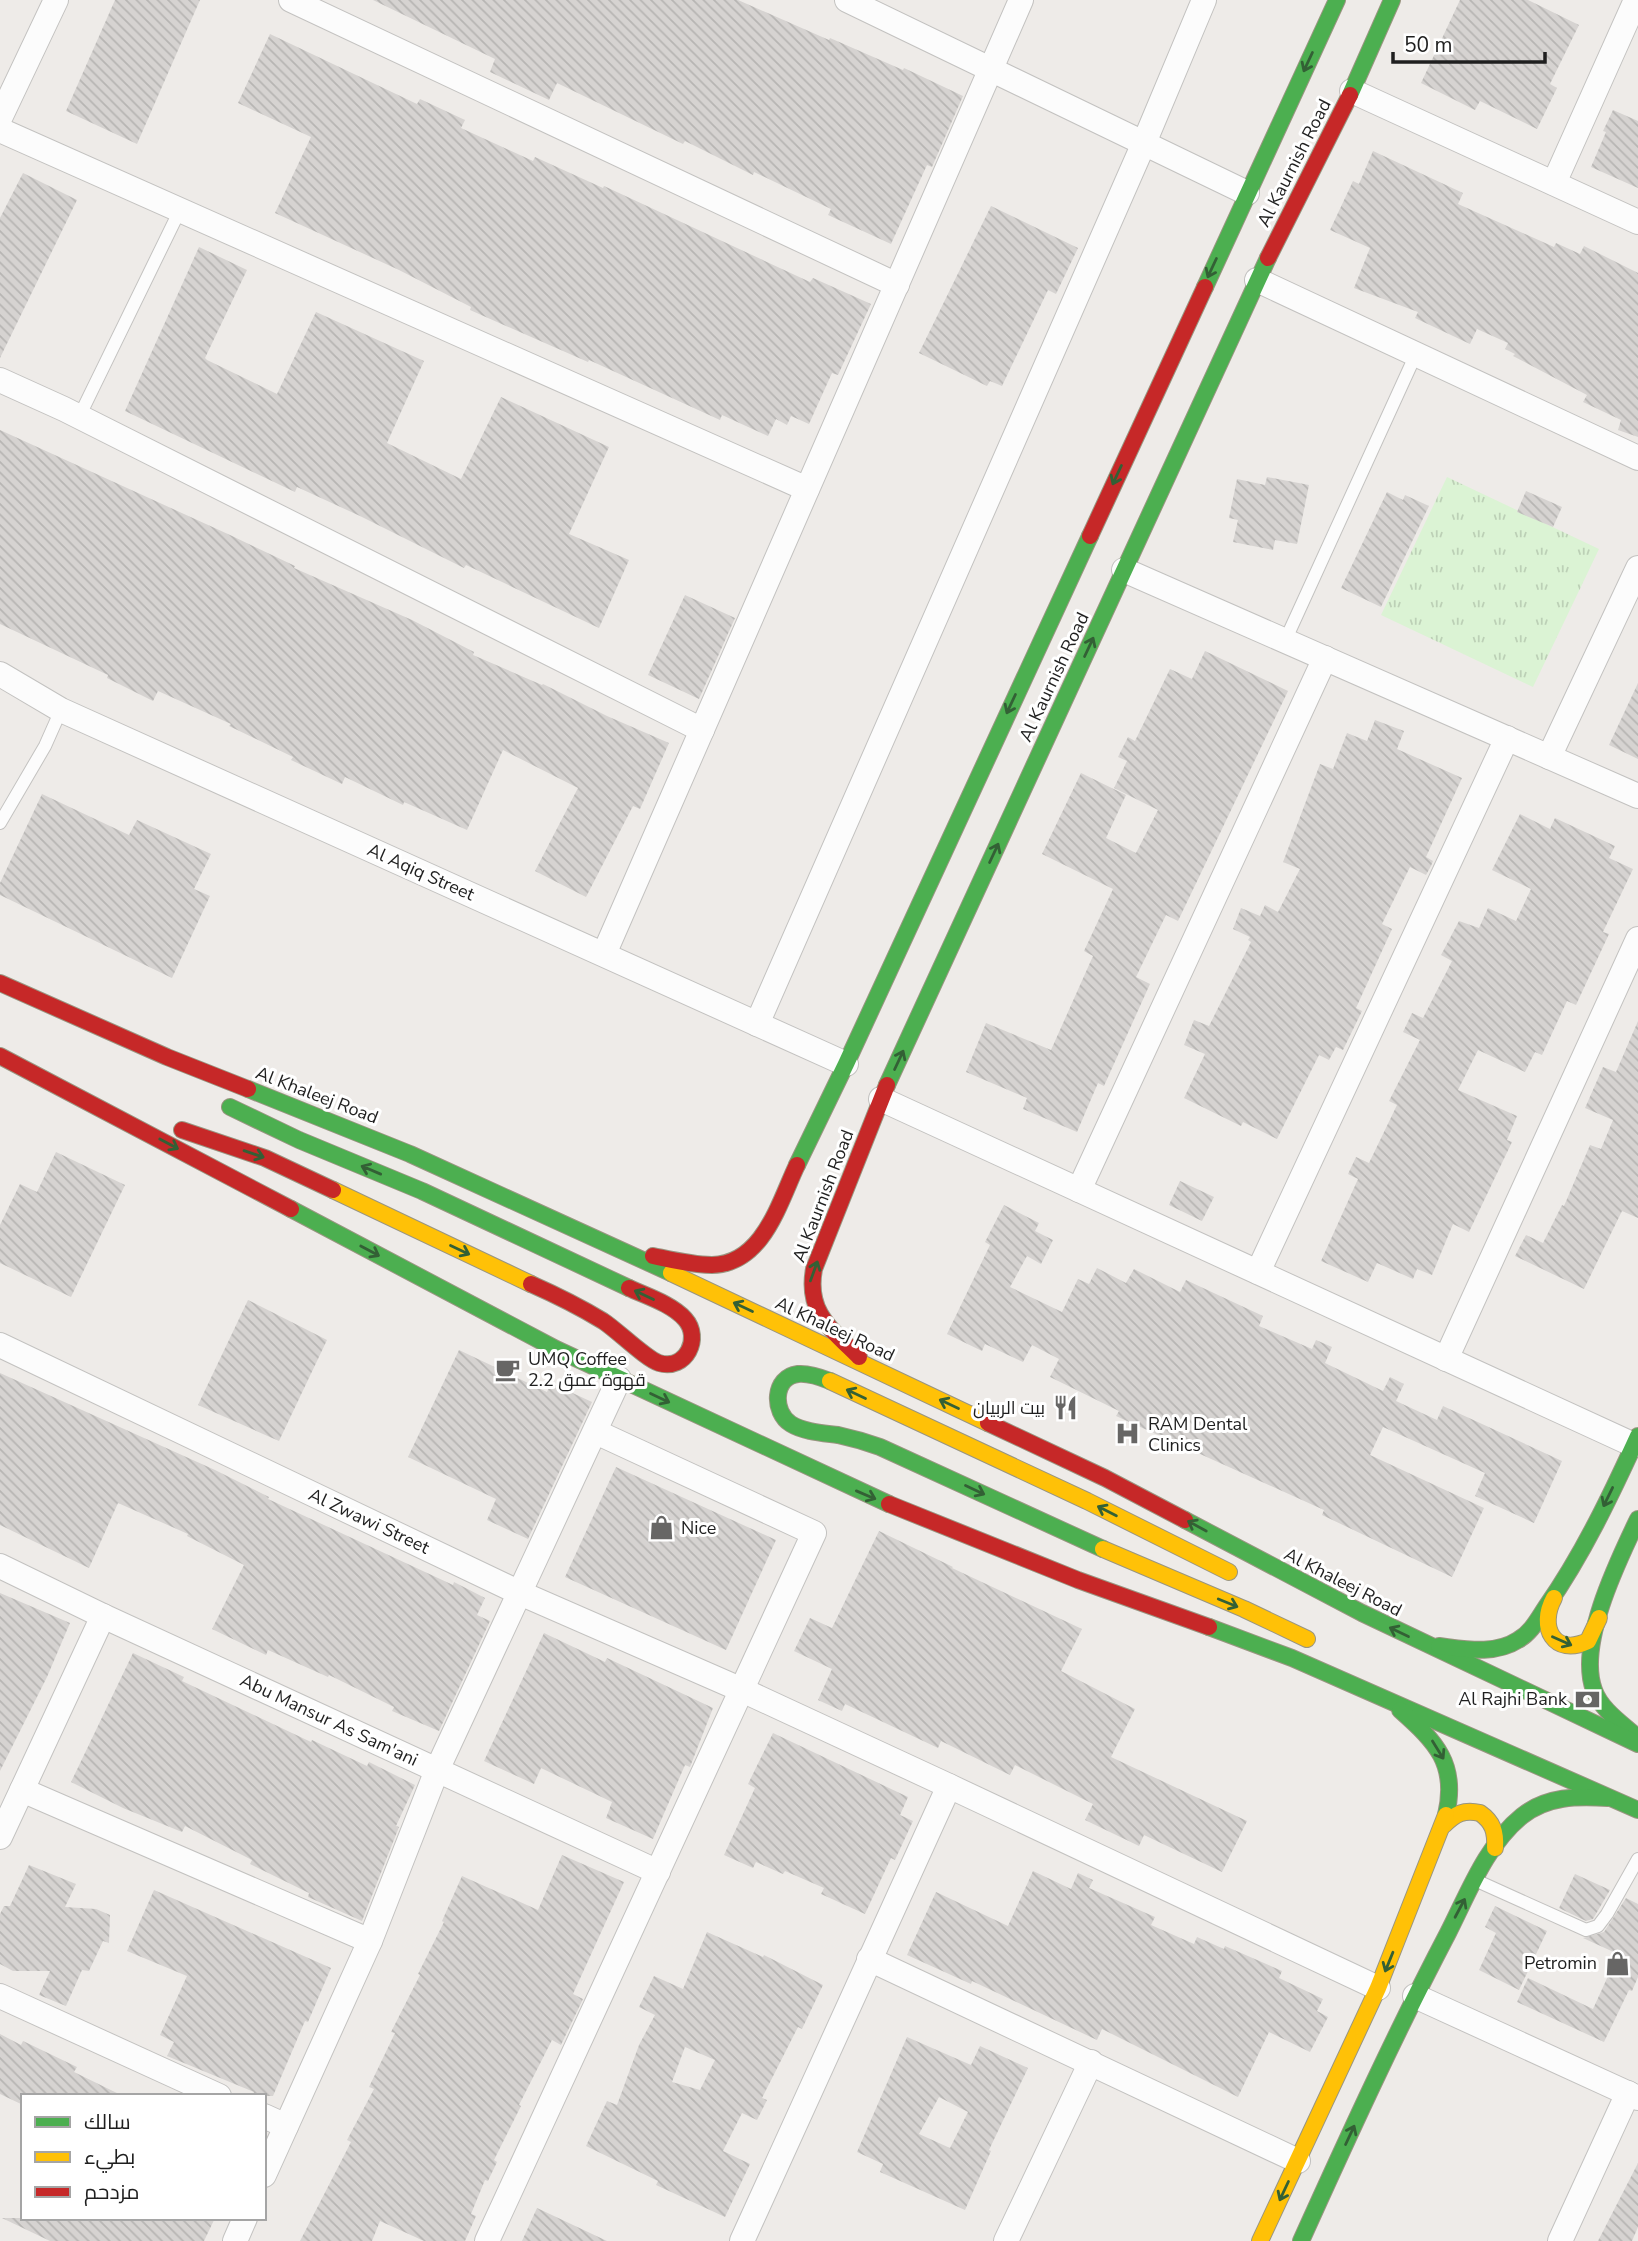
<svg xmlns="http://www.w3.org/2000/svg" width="1638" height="2241" viewBox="0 0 1638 2241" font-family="'Nunito Sans',Cairo,sans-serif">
<defs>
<pattern id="park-tufts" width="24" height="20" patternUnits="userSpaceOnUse" patternTransform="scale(1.75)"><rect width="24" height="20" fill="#dbf3d4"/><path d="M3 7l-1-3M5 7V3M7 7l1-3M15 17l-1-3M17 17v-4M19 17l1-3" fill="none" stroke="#bcd0b6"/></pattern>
<pattern id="building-back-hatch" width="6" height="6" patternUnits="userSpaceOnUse" patternTransform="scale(1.75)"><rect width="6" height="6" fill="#d6d3d1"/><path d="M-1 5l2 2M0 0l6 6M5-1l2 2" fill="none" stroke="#b7b5b3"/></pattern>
</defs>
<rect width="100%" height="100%" fill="#eeebe8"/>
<polygon fill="url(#park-tufts)" points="1447,477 1599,549 1533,687 1381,615"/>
<g fill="url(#building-back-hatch)" fill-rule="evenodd">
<polygon points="115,0 200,0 137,144 66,111"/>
<polygon points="373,0 738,0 829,40 830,38 903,70 904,68 963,96 932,167 927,165 891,244 828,215 831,209 754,172 753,175 685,141 683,144 557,83 549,100 490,72 495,59"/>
<polygon points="1460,0 1528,0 1579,25 1550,84 1557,88 1537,129 1480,101 1475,110 1421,83"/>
<polygon points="270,34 417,104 420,99 465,120 461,128 533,161 535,157 603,188 604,186 810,282 813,278 871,304 838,375 832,373 809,424 791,416 787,425 776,419 768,436 722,415 720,420 589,360 588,362 470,310 471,307 399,270 275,213 311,137 238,103"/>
<polygon points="1613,110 1638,121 1638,188 1591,167 1606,132 1603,131"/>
<polygon points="1373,151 1463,193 1458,204 1554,247 1556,243 1580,254 1584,246 1638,273 1638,437 1618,430 1621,420 1583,402 1587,395 1513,356 1515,354 1505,349 1508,343 1477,329 1470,344 1415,318 1418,312 1354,288 1370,248 1330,230 1353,181 1359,184"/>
<polygon points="23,173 77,200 0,358 0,218"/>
<polygon points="991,206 1078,248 1056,294 1048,290 1002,386 990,381 987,386 919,353"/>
<polygon points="199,247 247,270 205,358 207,360 277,394 316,312 424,361 387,443 461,479 501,397 609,447 569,534 629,560 599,628 466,565 464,568 360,516 297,487 295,492 125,411"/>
<polygon points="0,430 230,535 295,566 294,568 412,620 474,652 473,655 542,685 543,684 607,716 669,743 640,809 633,806 586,897 535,871 578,788 503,750 467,830 404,802 403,805 345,777 342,784 291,760 293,757 229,726 231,724 158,691 153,701 107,678 108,675 0,624"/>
<polygon points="1267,477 1309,485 1297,544 1275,540 1273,550 1233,542 1238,520 1229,518 1237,479 1265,485"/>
<polygon points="1526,491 1562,507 1553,527 1517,512"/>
<polygon points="1387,492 1403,500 1405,495 1429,506 1381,607 1341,588"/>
<polygon points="685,595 735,618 699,699 648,675"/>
<polygon points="1205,651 1288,691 1178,921 1166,915 1136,977 1150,984 1104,1086 1098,1083 1077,1132 1023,1109 1027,1098 966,1072 986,1023 1051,1050 1093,956 1084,951 1113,889 1042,854 1081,773 1126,795 1106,838 1136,853 1158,810 1114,788 1127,761 1118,757 1128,737 1135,741 1170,669 1192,679"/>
<polygon points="1638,683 1638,759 1609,745"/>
<polygon points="1375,720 1404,731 1397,749 1462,778 1426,857 1433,861 1431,866 1426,875 1410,867 1382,924 1392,929 1356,1008 1362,1011 1343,1050 1336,1047 1329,1060 1319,1055 1277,1139 1243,1122 1241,1126 1184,1098 1205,1054 1184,1045 1194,1020 1209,1026 1251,942 1248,940 1250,937 1233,929 1241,908 1260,916 1265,905 1278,912 1300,869 1283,862 1320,764 1333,769 1347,733 1367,741"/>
<polygon points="42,794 129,835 137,820 211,854 194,889 210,896 172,978 0,895 0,883"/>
<polygon points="1520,814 1550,829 1555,818 1615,846 1609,858 1633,869 1603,932 1609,934 1576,1005 1567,1001 1542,1055 1535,1052 1525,1072 1478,1050 1458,1090 1517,1116 1507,1140 1512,1142 1469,1232 1453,1224 1432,1275 1417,1269 1413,1279 1377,1263 1368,1282 1321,1261 1358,1179 1348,1174 1356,1157 1369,1163 1397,1105 1389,1101 1420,1040 1403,1032 1412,1013 1423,1018 1452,961 1441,955 1459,921 1479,928 1488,908 1516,921 1531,889 1492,870"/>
<polygon points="1638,1021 1638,1218 1622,1211 1584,1289 1515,1256 1526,1235 1543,1243 1562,1205 1564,1206 1590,1145 1601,1149 1613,1120 1585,1108 1603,1067 1616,1072"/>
<polygon points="56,1152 125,1185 71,1297 0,1263 0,1225 20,1184 37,1192"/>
<polygon points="1180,1181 1214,1197 1202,1221 1169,1205"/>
<polygon points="1004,1205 1039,1223 1035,1231 1053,1240 1041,1264 1027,1256 1010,1287 1062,1312 1078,1279 1089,1284 1097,1268 1126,1283 1134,1269 1180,1292 1186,1280 1263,1316 1259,1326 1312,1349 1316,1340 1332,1347 1325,1363 1383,1391 1390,1377 1404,1384 1396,1401 1437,1420 1443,1406 1562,1461 1534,1523 1475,1496 1485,1473 1383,1427 1370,1455 1484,1508 1452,1577 1322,1515 1324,1510 1116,1416 1119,1411 1050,1377 1059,1359 1032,1345 1023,1362 985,1344 982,1351 947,1334 990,1245 985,1242"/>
<polygon points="248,1300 327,1340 279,1441 198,1405"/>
<polygon points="459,1350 547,1392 551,1383 592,1402 528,1539 487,1520 496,1499 408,1457"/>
<polygon points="0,1373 215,1470 269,1497 268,1499 453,1585 454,1582 485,1598 477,1615 490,1621 439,1731 392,1711 394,1707 329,1675 328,1677 268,1650 266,1655 212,1629 244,1565 187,1536 188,1534 118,1503 89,1568 0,1525"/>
<polygon points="616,1467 776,1540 726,1650 565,1577"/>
<polygon points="879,1531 953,1567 952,1568 1082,1629 1061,1671 1135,1709 1111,1757 1247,1821 1222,1872 1144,1835 1139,1846 1085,1820 1093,1804 1015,1765 1010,1775 941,1741 938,1748 845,1704 842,1711 818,1700 832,1669 794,1651 810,1618 832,1628"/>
<polygon points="0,1593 70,1623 47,1677 0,1771"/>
<polygon points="544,1633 605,1662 607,1658 713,1708 690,1767 685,1765 653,1839 606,1818 612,1802 541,1768 534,1784 484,1761"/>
<polygon points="133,1653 184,1677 182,1681 311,1742 312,1740 367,1766 369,1762 415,1785 396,1826 399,1827 362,1921 308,1897 309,1893 250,1864 252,1860 185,1826 182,1832 123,1808 71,1782"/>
<polygon points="773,1733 908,1797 900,1815 913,1821 895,1860 891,1858 865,1914 821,1894 824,1888 785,1871 783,1874 756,1862 753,1868 724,1855 755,1788 748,1784"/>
<polygon points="562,1855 624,1882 573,1994 583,1999 561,2045 552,2040 519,2105 521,2106 494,2160 497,2162 488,2181 485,2180 471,2214 476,2216 465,2241 424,2241 380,2221 372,2241 300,2241 351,2142 347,2140 374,2089 369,2087 395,2033 391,2032 420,1975 418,1974 444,1922 442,1921 462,1876 538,1910"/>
<polygon points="29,1865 76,1884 65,1907 96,1909 110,1915 109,1943 103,1941 89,1971 82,1970 66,2006 39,1995 50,1971 13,1971 0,1964 0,1914 4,1906 10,1906"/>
<polygon points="1033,1871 1071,1889 1078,1873 1093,1880 1089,1888 1155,1917 1151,1925 1194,1944 1197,1937 1224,1949 1225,1946 1282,1971 1279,1978 1323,1999 1317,2011 1328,2017 1310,2052 1269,2032 1238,2097 1102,2029 1097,2040 972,1981 971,1984 907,1955 936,1892 1008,1926"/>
<polygon points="1575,1874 1610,1890 1593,1919 1586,1921 1559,1908"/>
<polygon points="154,1890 331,1968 308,2022 305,2021 273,2096 252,2096 254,2092 167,2056 174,2042 160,2035 187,1976 127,1951"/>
<polygon points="1626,1898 1638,1904 1638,1977 1632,1991 1629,1990 1604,2042 1517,2002 1528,1978 1593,2009 1618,1954 1583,1938 1604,1932"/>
<polygon points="1495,1906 1547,1931 1519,1990 1479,1970 1496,1933 1485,1927"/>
<path d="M707 1932 763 1957 764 1955 823 1985 802 2029 798 2027 762 2098 767 2100 757 2120 742 2113 723 2151 750 2164 725 2217 656 2185 658 2181 586 2146 607 2101 617 2105 639 2045 655 2015 639 2007 654 1976 683 1989ZM685 2047 715 2060 700 2090 672 2082Z"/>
<polygon points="0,2034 21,2045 23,2041 77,2067 74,2072 123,2096 23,2096 23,2105 0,2094"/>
<path d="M907 2037 971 2065 980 2046 1028 2068 989 2150 991 2151 965 2210 880 2172 883 2164 857 2152ZM939 2097 968 2112 950 2148 919 2134Z"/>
<polygon points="1638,2163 1638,2227 1632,2241 1598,2241"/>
<polygon points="537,2208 607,2241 522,2241"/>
<polygon points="2,2218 215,2218 204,2241 50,2241"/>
</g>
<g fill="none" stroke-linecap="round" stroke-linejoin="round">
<defs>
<g id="lane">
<polyline points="79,417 180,210"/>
<polyline points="1285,641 1416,354"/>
<polyline points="0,823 45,746 61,710"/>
<polyline points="1475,1880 1586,1930 1598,1926 1607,1914 1638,1859"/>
</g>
<g id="street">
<polyline points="291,0 897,285"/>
<polyline points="847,0 1247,193"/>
<polyline points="1352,91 1638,222"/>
<polyline points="0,118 56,0"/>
<polyline points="0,130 807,489"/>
<polyline points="1554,183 1636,0"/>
<polyline points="1257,280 1638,458"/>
<polyline points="0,380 64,409 702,730"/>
<polyline points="1124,570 1638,796"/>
<polyline points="0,674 61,710 846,1064"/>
<polyline points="1549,757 1638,568"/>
<polyline points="604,954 1021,0"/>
<polyline points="757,1024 1144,143 1204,0"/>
<polyline points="881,1099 1634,1445"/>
<polyline points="1079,1190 1325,658"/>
<polyline points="1258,1272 1507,738"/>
<polyline points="0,1345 520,1593 742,1690 949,1786 1378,1988"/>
<polyline points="1446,1359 1638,939"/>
<polyline points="0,1566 103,1616 658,1872"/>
<polyline points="22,1790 370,1941"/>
<polyline points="0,1837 103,1616"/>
<polyline points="869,1959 1298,2161"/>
<polyline points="0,1996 219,2096"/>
<polyline points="1415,1996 1638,2098"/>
<polyline points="264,2116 286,2126"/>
<polyline points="264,2175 370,1941 437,1770 619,1379"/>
<polyline points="235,2241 245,2218"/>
<polyline points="487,2241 814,1533 596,1432"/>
<polyline points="742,2241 949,1786"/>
<polyline points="1006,2241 1091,2062"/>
<polyline points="1560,2241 1628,2093"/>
</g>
<g id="fast">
<polyline points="1350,95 1392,0"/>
<polyline points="1205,287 1337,0"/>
<polyline points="887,1085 1268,258"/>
<polyline points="248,1089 410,1154 671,1273"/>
<polyline points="230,1107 299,1140 422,1191 629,1288"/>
<polyline points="797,1165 846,1064 1090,536"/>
<polyline points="291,1209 556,1349 889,1504"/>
<path d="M830 1381C820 1377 809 1373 798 1374 773 1377 772 1412 791 1424 804 1432 823 1433 838 1435 852 1438 866 1442 880 1447L1103 1549"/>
<path d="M1638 1519C1618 1561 1577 1644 1594 1690 1601 1710 1623 1724 1638 1738"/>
<polyline points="1185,1520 1362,1613 1638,1744"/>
<polyline points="1209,1627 1292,1658 1638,1810"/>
<path d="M1439 1646C1465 1649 1495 1655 1518 1640 1531 1633 1538 1619 1546 1607 1583 1554 1611 1495 1638 1436"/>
<path d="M1400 1710C1436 1742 1458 1764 1446 1815"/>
<path d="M1301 2241C1348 2137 1395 2034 1448 1933 1468 1894 1486 1845 1522 1816 1547 1796 1577 1796 1608 1798"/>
</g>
<g id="slow">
<polyline points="333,1190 531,1284"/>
<polyline points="671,1273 988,1423"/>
<polyline points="830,1381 1087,1501 1229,1572"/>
<polyline points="1103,1549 1244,1609 1307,1639"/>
<path d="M1554 1598C1538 1627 1554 1657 1588 1641L1599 1618"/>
<path d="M1444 1825C1455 1814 1464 1809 1480 1813 1493 1822 1496 1832 1495 1848"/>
<polyline points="1260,2241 1378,1988 1446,1815"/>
</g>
<g id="jam">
<polyline points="1268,258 1350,95"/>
<polyline points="1090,536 1205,287"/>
<polyline points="0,983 167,1057 248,1089"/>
<polyline points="0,1056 291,1209"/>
<polyline points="182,1130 265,1158 333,1190"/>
<path d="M653 1256C672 1260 692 1265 712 1265 763 1264 779 1203 797 1165"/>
<path d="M531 1284C556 1295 580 1307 603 1321 617 1330 646 1359 659 1363 686 1371 702 1338 685 1319 672 1304 646 1296 629 1288"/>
<path d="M859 1357C831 1329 806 1312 814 1269L887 1085"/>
<polyline points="988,1423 1105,1478 1185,1520"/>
<polyline points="889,1504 1078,1580 1209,1627"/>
</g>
</defs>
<use href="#lane" stroke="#c3c2c0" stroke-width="14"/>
<use href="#street" stroke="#c3c2c0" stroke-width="26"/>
<use href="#fast" stroke="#999580" stroke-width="18"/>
<use href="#slow" stroke="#999580" stroke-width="18"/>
<use href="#jam" stroke="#999580" stroke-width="18"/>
<use href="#lane" stroke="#fcfcfc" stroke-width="12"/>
<use href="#street" stroke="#fcfcfc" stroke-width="24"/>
<use href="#fast" stroke="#4caf50" stroke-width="16"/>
<use href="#slow" stroke="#ffc107" stroke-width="16"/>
<use href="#jam" stroke="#c62828" stroke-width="16"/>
</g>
<defs><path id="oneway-shaft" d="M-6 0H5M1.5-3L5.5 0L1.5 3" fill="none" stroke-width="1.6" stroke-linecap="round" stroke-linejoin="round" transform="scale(1.75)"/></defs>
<g stroke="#336035">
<use href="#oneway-shaft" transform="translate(1308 62) rotate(115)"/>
<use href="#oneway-shaft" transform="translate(1212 268) rotate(115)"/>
<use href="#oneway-shaft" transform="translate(1117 475) rotate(115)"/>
<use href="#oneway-shaft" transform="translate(1089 647) rotate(-65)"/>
<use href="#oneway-shaft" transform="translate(1011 704) rotate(115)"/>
<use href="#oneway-shaft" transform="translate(994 853) rotate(-65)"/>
<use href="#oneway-shaft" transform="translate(899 1060) rotate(-65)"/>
<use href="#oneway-shaft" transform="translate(169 1144) rotate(28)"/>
<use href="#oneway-shaft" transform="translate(254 1154) rotate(19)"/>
<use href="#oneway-shaft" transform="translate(371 1170) rotate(-157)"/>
<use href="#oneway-shaft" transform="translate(460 1250) rotate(25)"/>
<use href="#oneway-shaft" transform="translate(370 1251) rotate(28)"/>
<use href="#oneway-shaft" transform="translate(814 1271) rotate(-70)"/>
<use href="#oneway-shaft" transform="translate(644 1295) rotate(-155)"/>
<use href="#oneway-shaft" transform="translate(743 1307) rotate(-155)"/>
<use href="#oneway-shaft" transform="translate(856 1394) rotate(-155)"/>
<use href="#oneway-shaft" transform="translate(660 1398) rotate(25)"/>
<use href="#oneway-shaft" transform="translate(949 1404) rotate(-155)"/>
<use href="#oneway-shaft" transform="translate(975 1490) rotate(25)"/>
<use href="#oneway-shaft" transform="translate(866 1495) rotate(23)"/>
<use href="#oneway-shaft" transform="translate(1608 1497) rotate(116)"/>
<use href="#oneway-shaft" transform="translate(1107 1511) rotate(-153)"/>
<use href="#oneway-shaft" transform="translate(1197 1526) rotate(-151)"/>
<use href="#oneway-shaft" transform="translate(1228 1603) rotate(22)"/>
<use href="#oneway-shaft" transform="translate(1399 1632) rotate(-154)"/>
<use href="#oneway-shaft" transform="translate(1562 1641) rotate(24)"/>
<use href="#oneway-shaft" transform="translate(1438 1750) rotate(58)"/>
<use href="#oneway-shaft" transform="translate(1460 1908) rotate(-62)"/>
<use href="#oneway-shaft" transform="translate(1389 1962) rotate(112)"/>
<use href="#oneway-shaft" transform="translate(1350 2135) rotate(-65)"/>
<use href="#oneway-shaft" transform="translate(1284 2191) rotate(115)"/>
</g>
<defs>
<symbol id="cafe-bare" viewBox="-9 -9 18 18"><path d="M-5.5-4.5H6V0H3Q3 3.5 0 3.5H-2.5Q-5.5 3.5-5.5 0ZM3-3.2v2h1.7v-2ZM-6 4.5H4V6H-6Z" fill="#676665" stroke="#fff" stroke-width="2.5" paint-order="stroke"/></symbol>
<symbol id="restaurant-bare" viewBox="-9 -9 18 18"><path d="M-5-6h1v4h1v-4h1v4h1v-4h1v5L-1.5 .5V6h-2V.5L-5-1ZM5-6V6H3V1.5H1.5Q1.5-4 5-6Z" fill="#676665" stroke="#fff" stroke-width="2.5" paint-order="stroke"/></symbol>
<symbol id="hospital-bare" viewBox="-9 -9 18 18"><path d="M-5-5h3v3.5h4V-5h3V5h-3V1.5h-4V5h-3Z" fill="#676665" stroke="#fff" stroke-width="2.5" paint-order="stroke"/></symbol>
<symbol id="shop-bare" viewBox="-9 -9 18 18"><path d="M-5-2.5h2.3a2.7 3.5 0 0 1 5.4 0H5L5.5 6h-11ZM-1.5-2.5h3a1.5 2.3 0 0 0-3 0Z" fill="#676665" stroke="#fff" stroke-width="2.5" paint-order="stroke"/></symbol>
<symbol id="bank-bare" viewBox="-9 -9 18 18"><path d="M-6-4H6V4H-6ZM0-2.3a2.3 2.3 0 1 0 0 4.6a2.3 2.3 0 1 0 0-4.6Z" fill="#676665" stroke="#fff" stroke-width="2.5" paint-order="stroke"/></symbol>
</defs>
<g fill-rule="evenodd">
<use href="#cafe-bare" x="490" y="1352" width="35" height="35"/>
<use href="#restaurant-bare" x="1048" y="1390" width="35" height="35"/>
<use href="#hospital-bare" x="1110" y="1416" width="35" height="35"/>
<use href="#shop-bare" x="644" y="1510" width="35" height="35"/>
<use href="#bank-bare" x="1570" y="1682" width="35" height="35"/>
<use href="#shop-bare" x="1600" y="1946" width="35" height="35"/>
</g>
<g text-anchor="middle" stroke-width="6" stroke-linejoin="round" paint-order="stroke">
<g font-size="18" fill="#1f1f1f" stroke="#fff">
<text transform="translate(1294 163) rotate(-63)" y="6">Al Kaurnish Road</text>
<text transform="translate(1054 677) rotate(-65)" y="6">Al Kaurnish Road</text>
<text transform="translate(421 872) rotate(24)" y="6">Al Aqiq Street</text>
<text transform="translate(317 1095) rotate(21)" y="6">Al Khaleej Road</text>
<text transform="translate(823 1196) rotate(-69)" y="6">Al Kaurnish Road</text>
<text transform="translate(835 1329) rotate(25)" y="6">Al Khaleej Road</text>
<text transform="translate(369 1521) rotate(25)" y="6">Al Zwawi Street</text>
<text transform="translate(1343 1582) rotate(27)" y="6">Al Khaleej Road</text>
<text transform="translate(329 1720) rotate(25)" y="6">Abu Mansur As Sam'ani</text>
</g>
<g font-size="18" fill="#1f1f1f" stroke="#fff" text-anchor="start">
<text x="528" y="1365">UMQ Coffee<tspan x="528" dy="21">2.2 قهوة عمق</tspan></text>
<text x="1045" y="1414" text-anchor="end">بيت الربيان</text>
<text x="1148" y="1430">RAM Dental<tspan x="1148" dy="21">Clinics</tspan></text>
<text x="681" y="1534">Nice</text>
<text x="1567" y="1705" text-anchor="end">Al Rajhi Bank</text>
<text x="1597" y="1969" text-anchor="end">Petromin</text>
</g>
</g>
<rect x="21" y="2094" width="245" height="126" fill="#ffffff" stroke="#a5a5a5" stroke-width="2"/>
<rect x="35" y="2117" width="35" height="10" fill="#4caf50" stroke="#a5a5a5" stroke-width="2"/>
<text x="84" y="2129" font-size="21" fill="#1f1f1f">سالك</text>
<rect x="35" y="2152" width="35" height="10" fill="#ffc107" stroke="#a5a5a5" stroke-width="2"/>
<text x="84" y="2164" font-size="21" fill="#1f1f1f">بطيء</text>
<rect x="35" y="2187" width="35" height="10" fill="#c62828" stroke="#a5a5a5" stroke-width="2"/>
<text x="84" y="2199" font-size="21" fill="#1f1f1f">مزدحم</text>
<path d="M1393 52v10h152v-10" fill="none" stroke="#1f1f1f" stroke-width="3.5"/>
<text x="1404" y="52" font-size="21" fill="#1f1f1f" stroke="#ffffff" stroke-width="5" paint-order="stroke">50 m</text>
</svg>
